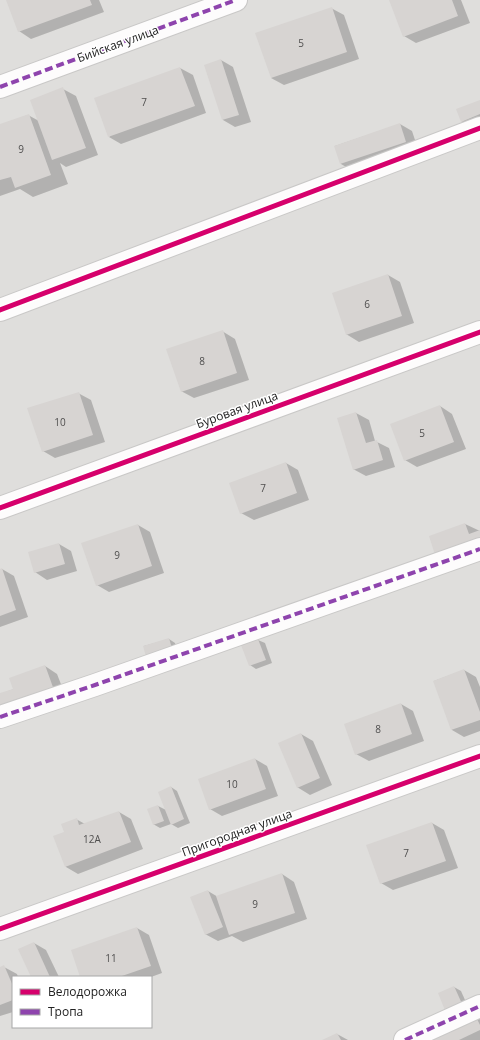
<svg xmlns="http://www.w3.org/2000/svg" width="480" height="1040" viewBox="0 0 480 1040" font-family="'Open Sans',sans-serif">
<rect width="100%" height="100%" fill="#f0eeeb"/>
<path fill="#dfdedc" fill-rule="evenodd" d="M0 0H480V1040H0ZM13 977H151V1027H13Z"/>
<g fill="#0003">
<polygon points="7,0 99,0 104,12 31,39 19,31"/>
<polygon points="390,0 461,0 470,23 416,43 404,36"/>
<polygon points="331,8 344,15 359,59 284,85 271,78"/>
<polygon points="221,60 233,67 251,122 235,127 223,120"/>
<polygon points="180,68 193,75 206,113 121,144 109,137"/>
<polygon points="63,89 76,96 98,155 66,167 60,163 68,184 33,197 20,189 0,196 0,125 28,115 39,121"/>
<polygon points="480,101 480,120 468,124 461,121"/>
<polygon points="400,124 412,131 418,149 353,171 341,164 335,146"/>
<polygon points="388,275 400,282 414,323 359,342 346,334"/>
<polygon points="222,331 235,339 249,380 194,398 181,391"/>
<polygon points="78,393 91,400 105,442 55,458 43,451"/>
<polygon points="440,406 452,414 466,449 417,467 405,460"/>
<polygon points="356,413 369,420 375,441 389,448 395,467 366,476 353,469"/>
<polygon points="286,463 298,470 309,500 254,520 241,513"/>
<polygon points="465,524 480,531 451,567"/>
<polygon points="138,525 150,532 164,573 109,592 97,585"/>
<polygon points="59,544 71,551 77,571 47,580 35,572"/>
<polygon points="2,569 14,576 28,617 0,627 0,570"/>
<polygon points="169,639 175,643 179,655 144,646"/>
<polygon points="258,640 265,643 272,663 256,669 250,665 242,646"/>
<polygon points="45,666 57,674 66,697 0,694 14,689"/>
<polygon points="464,670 476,677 480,687 480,731 464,737 452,730 434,681"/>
<polygon points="401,704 413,711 424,741 369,761 356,754"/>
<polygon points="301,734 313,741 332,785 310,795 297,787"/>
<polygon points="255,759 267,766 278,796 222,816 210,809"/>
<polygon points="171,787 177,791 190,823 178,828 171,824 160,828 153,824 158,806 166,810"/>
<polygon points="119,812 131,819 143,849 78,874 66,867 55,837 65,833 76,819 85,824"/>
<polygon points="432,823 444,830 458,868 393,890 381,883"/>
<polygon points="282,874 294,882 307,919 243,942 232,936 218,941 205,934 208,891 218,897"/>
<polygon points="137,928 149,935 162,973 151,977 81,977"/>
<polygon points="34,943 46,950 59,977 32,977"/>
<polygon points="4,967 17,974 18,977 13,977 13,1012 0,1016 0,968"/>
<polygon points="454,987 461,991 469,1009 453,1016"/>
<polygon points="475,1016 480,1018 480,1040 435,1040"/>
<polygon points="337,1034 348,1040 324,1040"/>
</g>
<g fill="#d7d4d2">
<polygon points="6,0 90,0 92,5 18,32"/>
<polygon points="389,0 452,0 458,16 403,37"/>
<polygon points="332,7 347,52 271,78 255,33"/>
<polygon points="221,59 239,115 222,120 204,65"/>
<polygon points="180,67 195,106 108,137 94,98"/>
<polygon points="63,87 86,148 52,160 30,100"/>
<polygon points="480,100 480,114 461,122 456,109"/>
<polygon points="29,114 51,175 15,188 11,177 0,180 0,124"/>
<polygon points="400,123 406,142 340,164 334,146"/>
<polygon points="388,274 402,316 346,335 332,293"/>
<polygon points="223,330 237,373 181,392 166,349"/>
<polygon points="79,392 93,435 42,452 27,408"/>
<polygon points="440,405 454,442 404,461 390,424"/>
<polygon points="356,412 366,443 377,440 383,460 353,470 337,418"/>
<polygon points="286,462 297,493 240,514 229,483"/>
<polygon points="465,523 469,534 480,530 480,545 437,561 429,536"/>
<polygon points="138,524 152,566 96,586 81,543"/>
<polygon points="59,543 65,564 34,573 28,552"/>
<polygon points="2,568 16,610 0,616 0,569"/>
<polygon points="169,638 173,652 147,660 143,646"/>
<polygon points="258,639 266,660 249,666 241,645"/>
<polygon points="45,665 54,690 0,709 0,693 13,689 9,678"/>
<polygon points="464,669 480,712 480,720 451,730 433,681"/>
<polygon points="401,703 412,734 355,755 344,724"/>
<polygon points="301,733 320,778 297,788 278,743"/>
<polygon points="255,758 266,789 209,810 198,779"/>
<polygon points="171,786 184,819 171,825 158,792"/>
<polygon points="158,805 164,821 153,825 147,809"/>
<polygon points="119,811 131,842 65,867 53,836 64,832 61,824 77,818 79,825"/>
<polygon points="432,822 446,861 380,884 366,845"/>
<polygon points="282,873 295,913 229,935 216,896"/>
<polygon points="208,890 223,927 205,935 190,897"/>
<polygon points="137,927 151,966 119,977 80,977 71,950"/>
<polygon points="34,942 50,977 31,977 18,949"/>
<polygon points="4,965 13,986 13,1000 0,1005 0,967"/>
<polygon points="454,986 463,1006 446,1013 438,993"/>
<polygon points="475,1015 480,1025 480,1030 459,1040 434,1040 431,1034"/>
<polygon points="337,1033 341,1040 322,1040"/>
</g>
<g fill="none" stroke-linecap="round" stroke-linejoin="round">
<defs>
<g id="minor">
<polyline points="0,87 236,0"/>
<polyline points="0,310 480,128"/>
<polyline points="0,508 480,332"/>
<polyline points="0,717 95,685 480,549"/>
<polyline points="0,929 480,756"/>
<polyline points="405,1040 480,1006"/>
</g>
</defs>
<use href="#minor" stroke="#c9c8c7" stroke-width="24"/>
<use href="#minor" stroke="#fdfcfc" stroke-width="22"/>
<g stroke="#8e44ad" stroke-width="4" stroke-dasharray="8 4" stroke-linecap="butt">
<polyline points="0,87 236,0"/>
<polyline points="0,717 95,685 480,549"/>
<polyline points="405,1040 480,1006"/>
</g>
<defs>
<g id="cycleway">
<polyline points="0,310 480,128"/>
<polyline points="0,508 480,332"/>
<polyline points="0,929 480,756"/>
</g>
</defs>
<use href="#cycleway" stroke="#fff" stroke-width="8"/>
<use href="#cycleway" stroke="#d6006c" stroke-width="5"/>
</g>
<g text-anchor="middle" stroke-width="3" stroke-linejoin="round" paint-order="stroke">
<g font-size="10" fill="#4f4e4e">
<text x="301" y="47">5</text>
<text x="144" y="106">7</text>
<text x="21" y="153">9</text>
<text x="367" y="308">6</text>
<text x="202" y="365">8</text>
<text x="60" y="426">10</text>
<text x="422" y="437">5</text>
<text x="263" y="492">7</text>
<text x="117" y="559">9</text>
<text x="378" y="733">8</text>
<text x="232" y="788">10</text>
<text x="92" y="843">12А</text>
<text x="406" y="857">7</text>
<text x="255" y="908">9</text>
<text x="111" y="962">11</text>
</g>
<g font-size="12" fill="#222" stroke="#fff">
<text transform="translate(118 44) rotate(-20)" y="4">Бийская улица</text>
<text transform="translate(237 410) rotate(-20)" y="4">Буровая улица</text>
<text transform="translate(237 833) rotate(-20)" y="4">Пригородная улица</text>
</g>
</g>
<rect x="12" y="976" width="140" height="52" fill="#ffffff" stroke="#a7a7a7"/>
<rect x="20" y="989" width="20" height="6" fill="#d6006c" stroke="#a7a7a7"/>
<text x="48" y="996" font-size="12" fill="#222222">Велодорожка</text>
<rect x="20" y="1009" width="20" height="6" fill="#8e44ad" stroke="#a7a7a7"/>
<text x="48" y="1016" font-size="12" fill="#222222">Тропа</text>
</svg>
